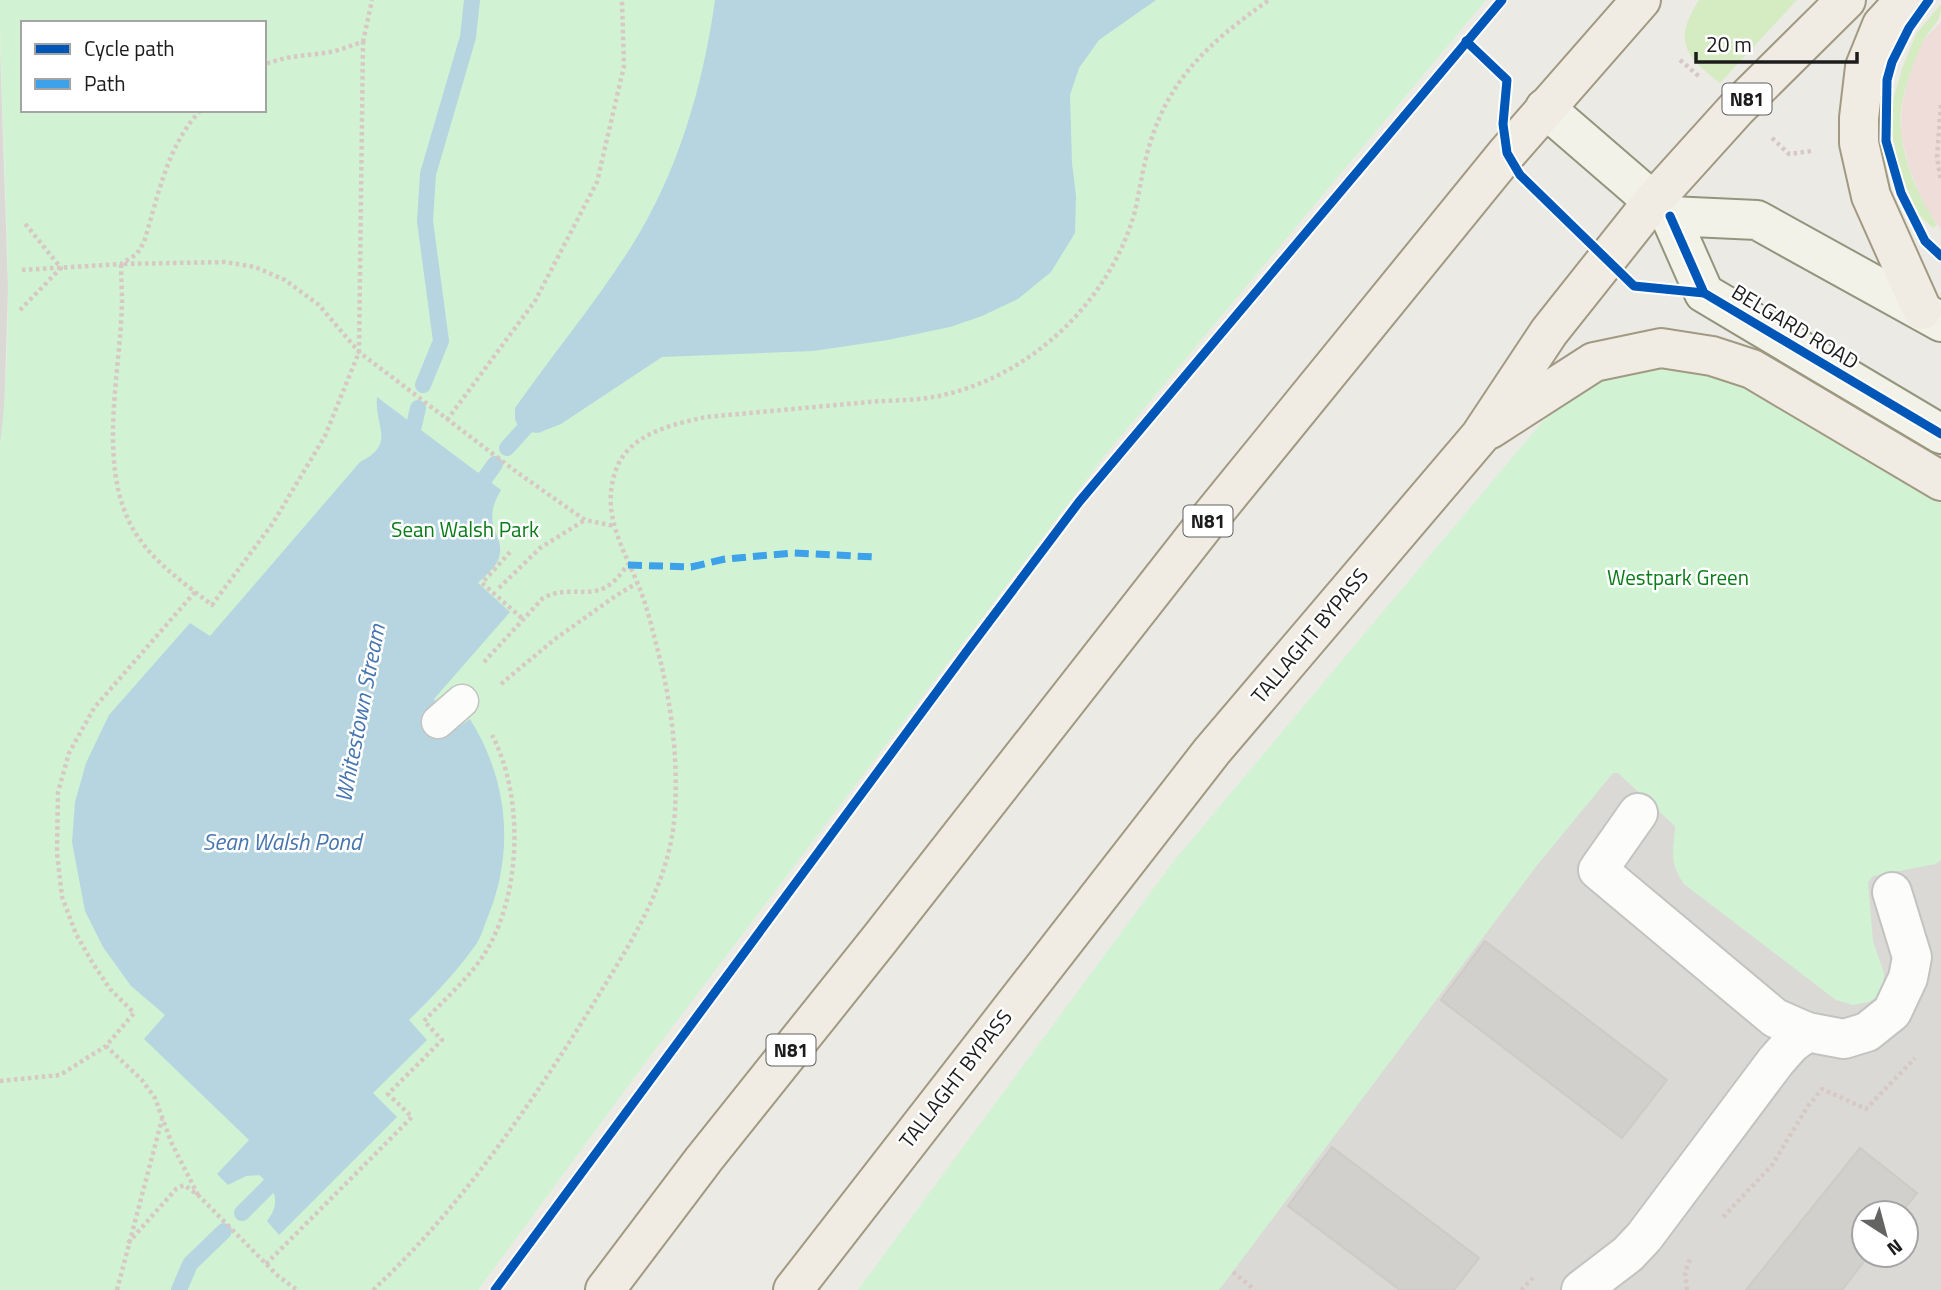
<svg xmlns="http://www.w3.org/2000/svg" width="1941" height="1290" viewBox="0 0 1941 1290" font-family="'Titillium Web',sans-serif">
<rect width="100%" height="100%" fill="#ebeae5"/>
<g fill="#dad9d6" fill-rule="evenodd">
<polygon points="0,48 8,288 4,417 0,446"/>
<path d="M1653 370 1941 491V1290H920ZM1864 1213H1906V1255H1864Z"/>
</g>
<polygon fill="#eeddd9" points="1941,22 1941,229 1925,207 1909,167 1901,135 1902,104 1911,69 1923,40"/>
<g fill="#d5ebc2">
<path d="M1699 0H1797L1720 83C1686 56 1672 42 1699 0Z"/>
<path d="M1941 4C1941 28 1928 26 1921 46 1913 64 1906 83 1902 103 1895 145 1915 191 1937 225L1933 228 1918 214 1900 171 1892 135V104L1902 69 1916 34Z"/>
</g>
<g fill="#d1f3d3" fill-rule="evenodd">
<path d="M0 0H1486L1105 455 642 1067 478 1290H0V446C18 298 0 149 0 0ZM23 23H264V110H23Z"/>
<path d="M1693 366 1730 374 1941 491V860L1936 864 1873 876 1868 882 1873 941 1884 973 1883 985 1878 996 1869 1002 1853 1005 1836 1000 1684 884C1668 860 1674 852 1675 826L1618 773H1613L1538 864 1219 1290H858L1173 862 1542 422C1553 413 1564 401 1576 393 1609 372 1654 370 1693 366Z"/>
</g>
<g fill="#b6d5e0">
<path d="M715 0H1156L1099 40 1079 68 1070 95 1072 163 1076 196 1075 233 1051 272 1018 299 982 316 950 327 888 340 813 351 662 357 561 424 538 433 520 431 515 419V408C553 354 596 302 631 247 678 173 703 86 715 0Z"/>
<path d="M377 397 501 490C479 527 506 533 499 558 496 567 485 576 478 583L510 612 434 699 456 729 470 719C507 778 515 848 489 914 485 923 482 935 477 943 457 972 433 996 409 1020L427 1040 373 1093 397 1117 279 1235 267 1221C281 1203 276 1188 259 1175L246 1176 228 1185 217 1174 249 1140 144 1039 165 1015 131 986 103 947 85 911 72 842 75 802 86 763 109 715 190 623 210 636 360 462C397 444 374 426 377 397Z"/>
</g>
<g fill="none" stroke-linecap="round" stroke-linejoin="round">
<g stroke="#b6d5e0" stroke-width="16">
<polyline points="423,385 441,341 425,221 428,174 468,37 472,0"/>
<polyline points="409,447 418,408"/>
<polyline points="507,448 536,416"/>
<polyline points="468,488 485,478 495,464"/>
<polyline points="242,1213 271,1184 274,1164"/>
<polyline points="179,1290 190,1264 224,1231"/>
</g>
</g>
<g fill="#d1d0cc" stroke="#cecbc6" stroke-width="2">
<polygon points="1485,941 1667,1080 1622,1138 1441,1000"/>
<polygon points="1332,1147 1479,1258 1454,1290 1400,1290 1288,1206"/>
<polygon points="1860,1148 1917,1193 1901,1213 1864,1213 1864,1255 1869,1255 1842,1290 1746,1290"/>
</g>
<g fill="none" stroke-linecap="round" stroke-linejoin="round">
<defs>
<polyline id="service" points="438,722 462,701"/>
<g id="minor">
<polyline points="1807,1032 1844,1039 1867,1032 1892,1012 1908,978 1912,957 1892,892"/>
<polyline points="1581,1290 1628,1254 1644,1237 1776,1061 1791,1044 1807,1032 1775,1018 1598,870 1638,813"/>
</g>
<g id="secondary">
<polyline points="1545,108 1670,216 1704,293 1941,434"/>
<polyline points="1670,216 1757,220 1941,322"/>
</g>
<g id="primary">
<polyline points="1905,0 1882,25 1865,67 1859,118 1859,143 1871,196 1922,310"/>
<polyline points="1490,429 1594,362 1661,348 1712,356 1752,369 1941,481"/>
<polyline points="605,1290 704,1159 879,940 1205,524 1507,153 1641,0"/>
<polyline points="793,1290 1212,751 1480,436 1549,332 1653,201 1737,108 1846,0"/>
</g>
</defs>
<use href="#service" stroke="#c3c3c1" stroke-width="35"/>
<use href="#minor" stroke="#c3c3c1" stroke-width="42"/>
<use href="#secondary" stroke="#92957c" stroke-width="42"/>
<use href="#primary" stroke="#a19981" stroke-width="42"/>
<g stroke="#d7c8c4" stroke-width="4.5" stroke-dasharray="3.5 3.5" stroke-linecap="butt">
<polyline points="363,42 372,0"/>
<polyline points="1680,60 1701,78"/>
<polyline points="1941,105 1937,157 1941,181"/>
<polyline points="1772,138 1789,154 1812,151"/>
<path d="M22 270 121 264 137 254 144 242C158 197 167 145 201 110"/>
<polyline points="20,310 61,268 23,221"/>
<polyline points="447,420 535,301 597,182 624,66 622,0"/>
<polyline points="510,552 482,583 524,620"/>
<polyline points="499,588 540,548 585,520"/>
<path d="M195 592 212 605 273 523 325 436 359 352 363 42C352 45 341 50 330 52 308 56 286 55 264 65"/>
<path d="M484 662 543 598C568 584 592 601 613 582 619 577 623 570 628 565"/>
<polyline points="501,684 555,639 617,595 637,583"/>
<polyline points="0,1081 60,1075 106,1046"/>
<path d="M198 1195 172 1144 155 1098 142 1080 106 1046 134 1013 110 989 92 962 76 934 62 897 57 853 58 792 69 753 94 708 195 592C175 576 156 562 141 541 93 477 121 375 122 301 122 289 121 276 121 264L225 262 255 267 285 280 319 305 359 352 518 473 585 520 614 526"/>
<polyline points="1723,1217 1772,1165 1808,1106 1822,1089 1866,1109 1915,1058"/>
<polyline points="128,1243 176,1189 184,1185 198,1195 278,1276 297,1290"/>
<path d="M266 1264 412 1117 388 1094 442 1040 424 1021C445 999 469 978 485 953 522 894 524 796 492 735"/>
<polyline points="1233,1272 1255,1290"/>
<polyline points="117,1290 162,1119"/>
<path d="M373 1290C459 1210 530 1106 592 1006 629 945 671 884 675 810 678 762 672 710 661 663 654 637 648 607 637 582 621 544 600 510 617 467 631 433 674 424 706 417 760 412 815 407 869 402 893 400 919 401 943 395 1032 375 1108 302 1134 215 1139 196 1141 177 1146 158 1165 81 1207 44 1269 0"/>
<polyline points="1521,1290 1533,1278"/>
<polyline points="1687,1290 1685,1273 1690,1259"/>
</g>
<use href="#service" stroke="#fcfcfb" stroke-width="32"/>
<use href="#minor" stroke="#fcfcfb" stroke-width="38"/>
<use href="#secondary" stroke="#f2f2e9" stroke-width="38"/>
<use href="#primary" stroke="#f0ece3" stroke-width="38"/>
<polyline stroke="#3da2ea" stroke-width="7" stroke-dasharray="14 7" stroke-linecap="butt" points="628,565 691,567 725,559 794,553 875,557"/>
<defs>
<g id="cycleway">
<polyline points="1929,0 1909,28 1892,62 1887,80 1886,141 1901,193 1925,241 1941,256"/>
<polyline points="1466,41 1507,80 1503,124 1507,153 1520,175 1634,286 1704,293"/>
<polyline points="1670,216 1704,293 1941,434"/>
<polyline points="495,1290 967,651 1079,502 1502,0"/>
</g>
</defs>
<use href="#cycleway" stroke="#fff" stroke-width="13"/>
<use href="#cycleway" stroke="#0057b8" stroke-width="9"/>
</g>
<g text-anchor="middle" stroke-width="5" stroke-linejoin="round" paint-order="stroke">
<g fill="#fff" stroke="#606060" stroke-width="2">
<rect x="1722.5" y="83.5" width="49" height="31" rx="5"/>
<rect x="1183.5" y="505.5" width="49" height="31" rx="5"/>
<rect x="766.5" y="1034.5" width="49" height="31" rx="5"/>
</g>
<g font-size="19" font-weight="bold" fill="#1c1c1c">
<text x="1747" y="106">N81</text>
<text x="1208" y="528">N81</text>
<text x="791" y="1057">N81</text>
</g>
<g font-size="21" fill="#1c1c1c" stroke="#fff">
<text transform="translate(1795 327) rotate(31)" y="7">BELGARD ROAD</text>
<text transform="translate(1310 636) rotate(-50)" y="7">TALLAGHT BYPASS</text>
<text transform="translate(956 1079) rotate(-52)" y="7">TALLAGHT BYPASS</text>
</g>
<g font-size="21" fill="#087d18" stroke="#fff">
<text x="465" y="537">Sean Walsh Park</text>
<text x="1678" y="585">Westpark Green</text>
</g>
<g font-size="23" font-style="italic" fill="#4675af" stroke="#fff">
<text transform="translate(360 713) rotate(-79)" y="8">Whitestown Stream</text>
<text x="282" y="850">Sean Walsh Pond</text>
</g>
</g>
<rect x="21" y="21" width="245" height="91" fill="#ffffff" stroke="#a4a4a4" stroke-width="2"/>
<rect x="35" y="44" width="35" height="10" fill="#0057b8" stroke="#a4a4a4" stroke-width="2"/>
<text x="84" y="56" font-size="21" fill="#1c1c1c">Cycle path</text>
<rect x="35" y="79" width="35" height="10" fill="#3da2ea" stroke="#a4a4a4" stroke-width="2"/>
<text x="84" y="91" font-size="21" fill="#1c1c1c">Path</text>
<g transform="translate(1885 1234) rotate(144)"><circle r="33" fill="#ffffff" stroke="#a4a4a4" stroke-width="2"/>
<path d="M0-5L12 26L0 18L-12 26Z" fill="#646462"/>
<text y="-10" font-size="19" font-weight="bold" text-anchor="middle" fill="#1c1c1c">N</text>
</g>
<path d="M1696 52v10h161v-10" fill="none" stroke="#1c1c1c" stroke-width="3.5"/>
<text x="1706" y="52" font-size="21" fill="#1c1c1c" stroke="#ffffff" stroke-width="5" paint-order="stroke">20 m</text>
</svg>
